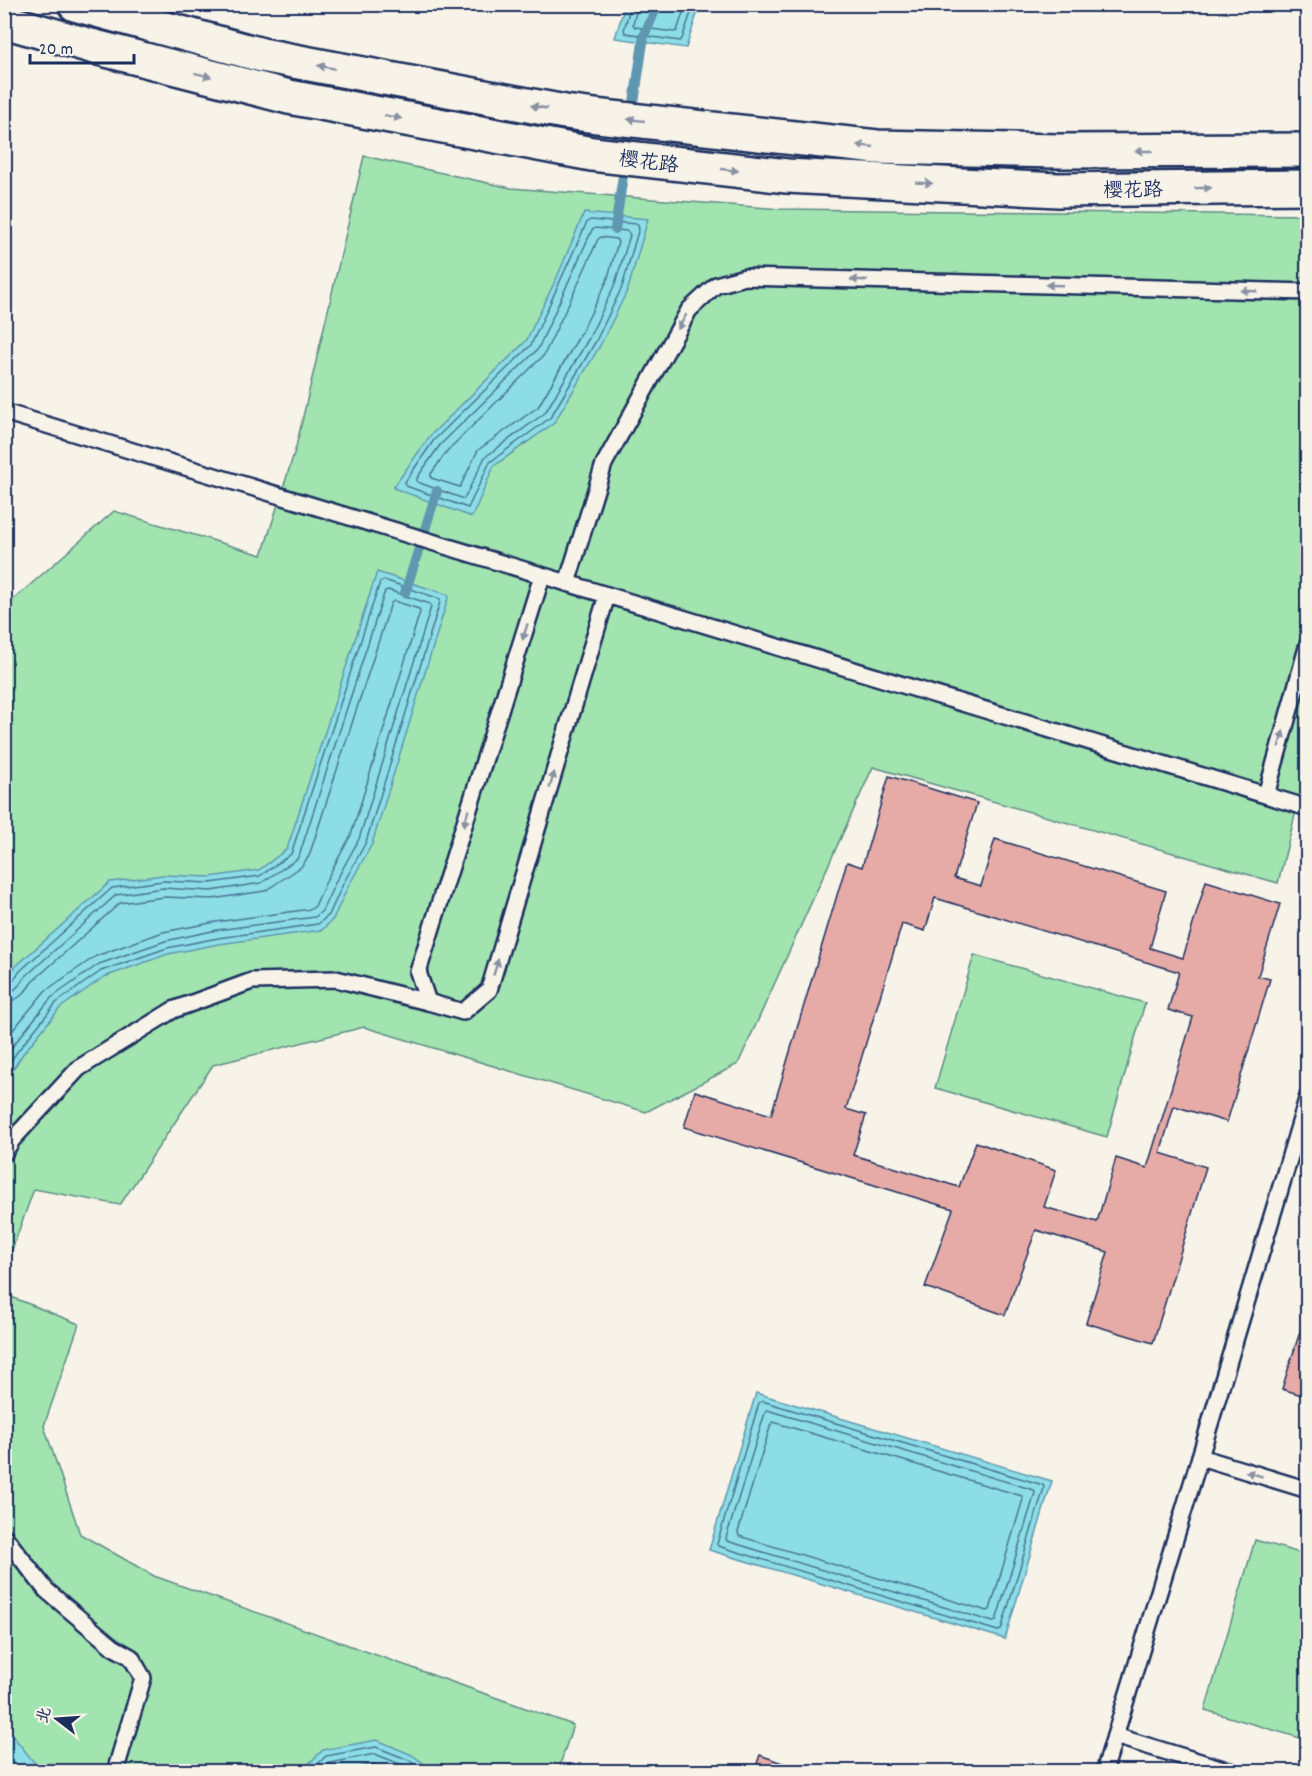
<svg xmlns="http://www.w3.org/2000/svg" width="1312" height="1776" viewBox="0 0 1312 1776" font-family="Dekko,'LXGW WenKai TC',sans-serif">
<rect width="100%" height="100%" fill="#f7f3e8"/>
<filter id="ink" filterUnits="userSpaceOnUse"><feTurbulence type="fractalNoise" baseFrequency=".0167" numOctaves="2"/><feDisplacementMap in="SourceGraphic" scale="12" xChannelSelector="R" yChannelSelector="G"/><feConvolveMatrix kernelMatrix="1 2 1 2 8 2 1 2 1" color-interpolation-filters="sRGB"/></filter>
<g filter="url(#ink)">
<g fill="#a1e4af" stroke="#5e8a86" stroke-width="1.5">
<polygon points="364,156 511,188 781,209 1307,215 1308,763 1278,883 873,767 738,1064 646,1112 364,1027 213,1065 120,1205 34,1189 5,1269 5,607 114,511 262,555 296,447"/>
<polygon points="974,955 1145,1003 1107,1137 935,1088"/>
<polygon points="4,1294 79,1324 44,1426 80,1534 154,1576 573,1725 558,1771 5,1771"/>
<polygon points="1255,1540 1307,1555 1307,1740 1205,1710"/>
</g>
<g fill="#8cdde6" stroke="#5f97b0" stroke-width="1.5">
<polygon points="625,5 625,4 700,5 686,48 615,38"/>
<polygon points="584,213 648,219 628,289 601,344 554,423 494,466 472,517 393,488 430,436 526,341 558,275"/>
<polygon points="377,572 449,595 372,844 348,887 333,919 322,930 219,944 168,954 104,977 60,1008 22,1055 5,1082 5,983 15,967 110,882 163,875 210,877 259,870 287,849"/>
<polygon points="756,1393 1052,1481 1005,1639 709,1550"/>
<polygon points="5,1726 41,1771 5,1771"/>
<polygon points="377,1740 412,1755 434,1771 301,1771 323,1750"/>
</g>
<g fill="none" stroke-linecap="round" stroke-linejoin="round">
<g stroke="#487594" stroke-width="1.5">
<polyline points="631,4 624,30 625,33 680,41 682,39 694,4"/>
<polyline points="638,4 633,24 635,27 674,32 677,31 686,4"/>
<polygon points="590,220 637,224 639,228 622,287 596,341 550,418 490,462 468,508 406,486 405,482 434,440 531,345 587,222"/>
<polygon points="595,228 627,231 630,235 615,284 589,338 545,413 485,457 464,499 417,482 417,478 440,445 538,349 592,230"/>
<polygon points="601,237 616,239 618,242 607,281 581,333 538,407 478,450 460,487 431,478 431,474 447,451 544,355 578,284 598,239"/>
<polyline points="4,985 11,983 20,971 112,888 163,881 210,883 260,876 291,854 380,582 384,580 440,599 440,602 366,842 343,884 329,915 318,924 218,938 167,948 101,971 56,1003 17,1052 4,1071"/>
<path d="M4 993C16 992 20 984 26 976L116 895 163 888 211 891 261 883 297 859 300 853 385 591 388 590 430 604 431 607 359 839 336 881 322 911 315 917 217 930 165 941 99 964 51 998 4 1057"/>
<path d="M4 1002C19 1001 25 993 32 982L120 903 164 897 212 899 265 891 301 867 309 856 391 603 394 601 419 609 420 612 351 835 328 877 315 906 311 909 216 922 163 932 96 956 45 991 4 1041"/>
<polygon points="762,1401 1043,1485 1044,1488 1001,1630 998,1631 718,1546 717,1544 759,1403"/>
<polygon points="767,1410 1034,1490 1035,1493 996,1621 993,1622 727,1541 726,1538 765,1413"/>
<polygon points="773,1422 1022,1496 1023,1499 990,1610 987,1611 739,1536 738,1532 771,1424"/>
<polyline points="310,1772 326,1756 376,1747 409,1760 424,1772"/>
<polyline points="320,1772 330,1763 375,1754 405,1766 412,1772"/>
<polyline points="334,1772 374,1764 393,1772"/>
</g>
<g stroke="#5f97b0" stroke-width="10">
<polyline points="615,229 644,36 658,4"/>
<polyline points="405,593 437,491"/>
</g>
</g>
<g fill="#e6aba6" stroke="#1b2f5e" stroke-width="1.5" fill-rule="evenodd">
<polygon points="1281,4 1308,4 1308,12 1301,10 1289,12"/>
<path d="M889 776 977 803 954 878 981 886 995 839 1166 891 1150 948 1183 958 1206 881 1280 904 1258 976 1270 979 1227 1122 1174 1106 1160 1153 1206 1167 1153 1343 1086 1323 1108 1252 1036 1230 1005 1315 925 1287 953 1209 684 1127 695 1091 771 1115 847 862 862 867ZM935 898 1179 972 1168 1010 1193 1017 1147 1168 1116 1158 1097 1222 1044 1207 1056 1170 976 1142 959 1187 853 1155 866 1115 846 1109 902 924 925 931Z"/>
<polygon points="1308,1306 1308,1397 1282,1389"/>
<polygon points="760,1755 807,1772 754,1772"/>
</g>
<g fill="none" stroke-linecap="round" stroke-linejoin="round">
<defs>
<g id="service">
<polyline points="4,412 1308,808"/>
<polyline points="567,583 604,464 689,310 716,285 745,277 1308,292"/>
<polyline points="1266,795 1308,644"/>
<polyline points="428,1002 418,972 542,576"/>
<polyline points="4,1153 12,1140 79,1068 173,1010 252,981 336,979 428,1002 463,1012 489,990 607,595"/>
<polyline points="1200,1457 1308,1490"/>
<polyline points="4,1536 46,1590 113,1647 131,1657 143,1678 115,1772"/>
<polyline points="1115,1736 1233,1772"/>
<polyline points="1104,1772 1200,1457 1308,1096"/>
</g>
<g id="tertiary">
<polyline points="75,4 262,55 565,112 596,116 877,147 1060,151 1308,150"/>
<polyline points="4,21 91,46 289,97 592,154 787,176 1058,190 1308,187"/>
</g>
</defs>
<use href="#service" stroke="#1b2f5e" stroke-width="20"/>
<use href="#tertiary" stroke="#1b2f5e" stroke-width="38"/>
<use href="#service" stroke="#f7f3e8" stroke-width="15"/>
<use href="#tertiary" stroke="#f7f3e8" stroke-width="33"/>
</g>
<defs><path id="oneway-solid" d="M-6-.8H1V-3.2L6.5 0L1 3.2V.8H-6Z" transform="scale(1.5)"/></defs>
<g fill="#8991a3">
<use href="#oneway-solid" transform="translate(326 67) rotate(-169)"/>
<use href="#oneway-solid" transform="translate(203 75) rotate(14)"/>
<use href="#oneway-solid" transform="translate(539 107) rotate(-169)"/>
<use href="#oneway-solid" transform="translate(393 117) rotate(11)"/>
<use href="#oneway-solid" transform="translate(636 120) rotate(-174)"/>
<use href="#oneway-solid" transform="translate(865 146) rotate(-174)"/>
<use href="#oneway-solid" transform="translate(1144 151) rotate(180)"/>
<use href="#oneway-solid" transform="translate(730 170) rotate(6)"/>
<use href="#oneway-solid" transform="translate(924 183) rotate(3)"/>
<use href="#oneway-solid" transform="translate(1203 188) rotate(-1)"/>
<use href="#oneway-solid" transform="translate(859 280) rotate(-178)"/>
<use href="#oneway-solid" transform="translate(1054 285) rotate(-178)"/>
<use href="#oneway-solid" transform="translate(1249 291) rotate(-178)"/>
<use href="#oneway-solid" transform="translate(682 322) rotate(119)"/>
<use href="#oneway-solid" transform="translate(525 632) rotate(107)"/>
<use href="#oneway-solid" transform="translate(1281 739) rotate(-74)"/>
<use href="#oneway-solid" transform="translate(552 780) rotate(-73)"/>
<use href="#oneway-solid" transform="translate(466 818) rotate(107)"/>
<use href="#oneway-solid" transform="translate(496 967) rotate(-73)"/>
<use href="#oneway-solid" transform="translate(1254 1474) rotate(-163)"/>
</g>
</g>
<g text-anchor="middle" stroke-width="4.5" stroke-linejoin="round" paint-order="stroke">
<g font-size="20" fill="#1b2f5e" stroke="#f7f3e8">
<text transform="translate(649 161) rotate(7)" y="7">樱花路</text>
<text transform="translate(1133 189) rotate(-1)" y="7">樱花路</text>
</g>
</g>
<rect width="1312" height="1776" fill="none" stroke="#f7f3e8" stroke-width="24"/>
<rect x="12" y="12" width="1288" height="1752" fill="none" stroke="#1b2f5e" stroke-width="2" filter="url(#ink)"/>
<g transform="translate(57 1719) rotate(287)" stroke="#f7f3e8" stroke-width="4.5" paint-order="stroke">
<path d="M0-4.5L10 22L0 15L-10 22Z" fill="#1b2f5e"/>
<text y="-9" font-size="16" font-weight="bold" text-anchor="middle" fill="#1b2f5e">北</text>
</g>
<path d="M30 54v9h104v-9" fill="none" stroke="#1b2f5e" stroke-width="3"/>
<text x="39" y="54" font-size="18" fill="#1b2f5e" stroke="#f7f3e8" stroke-width="4.5" paint-order="stroke">20 m</text>
</svg>
